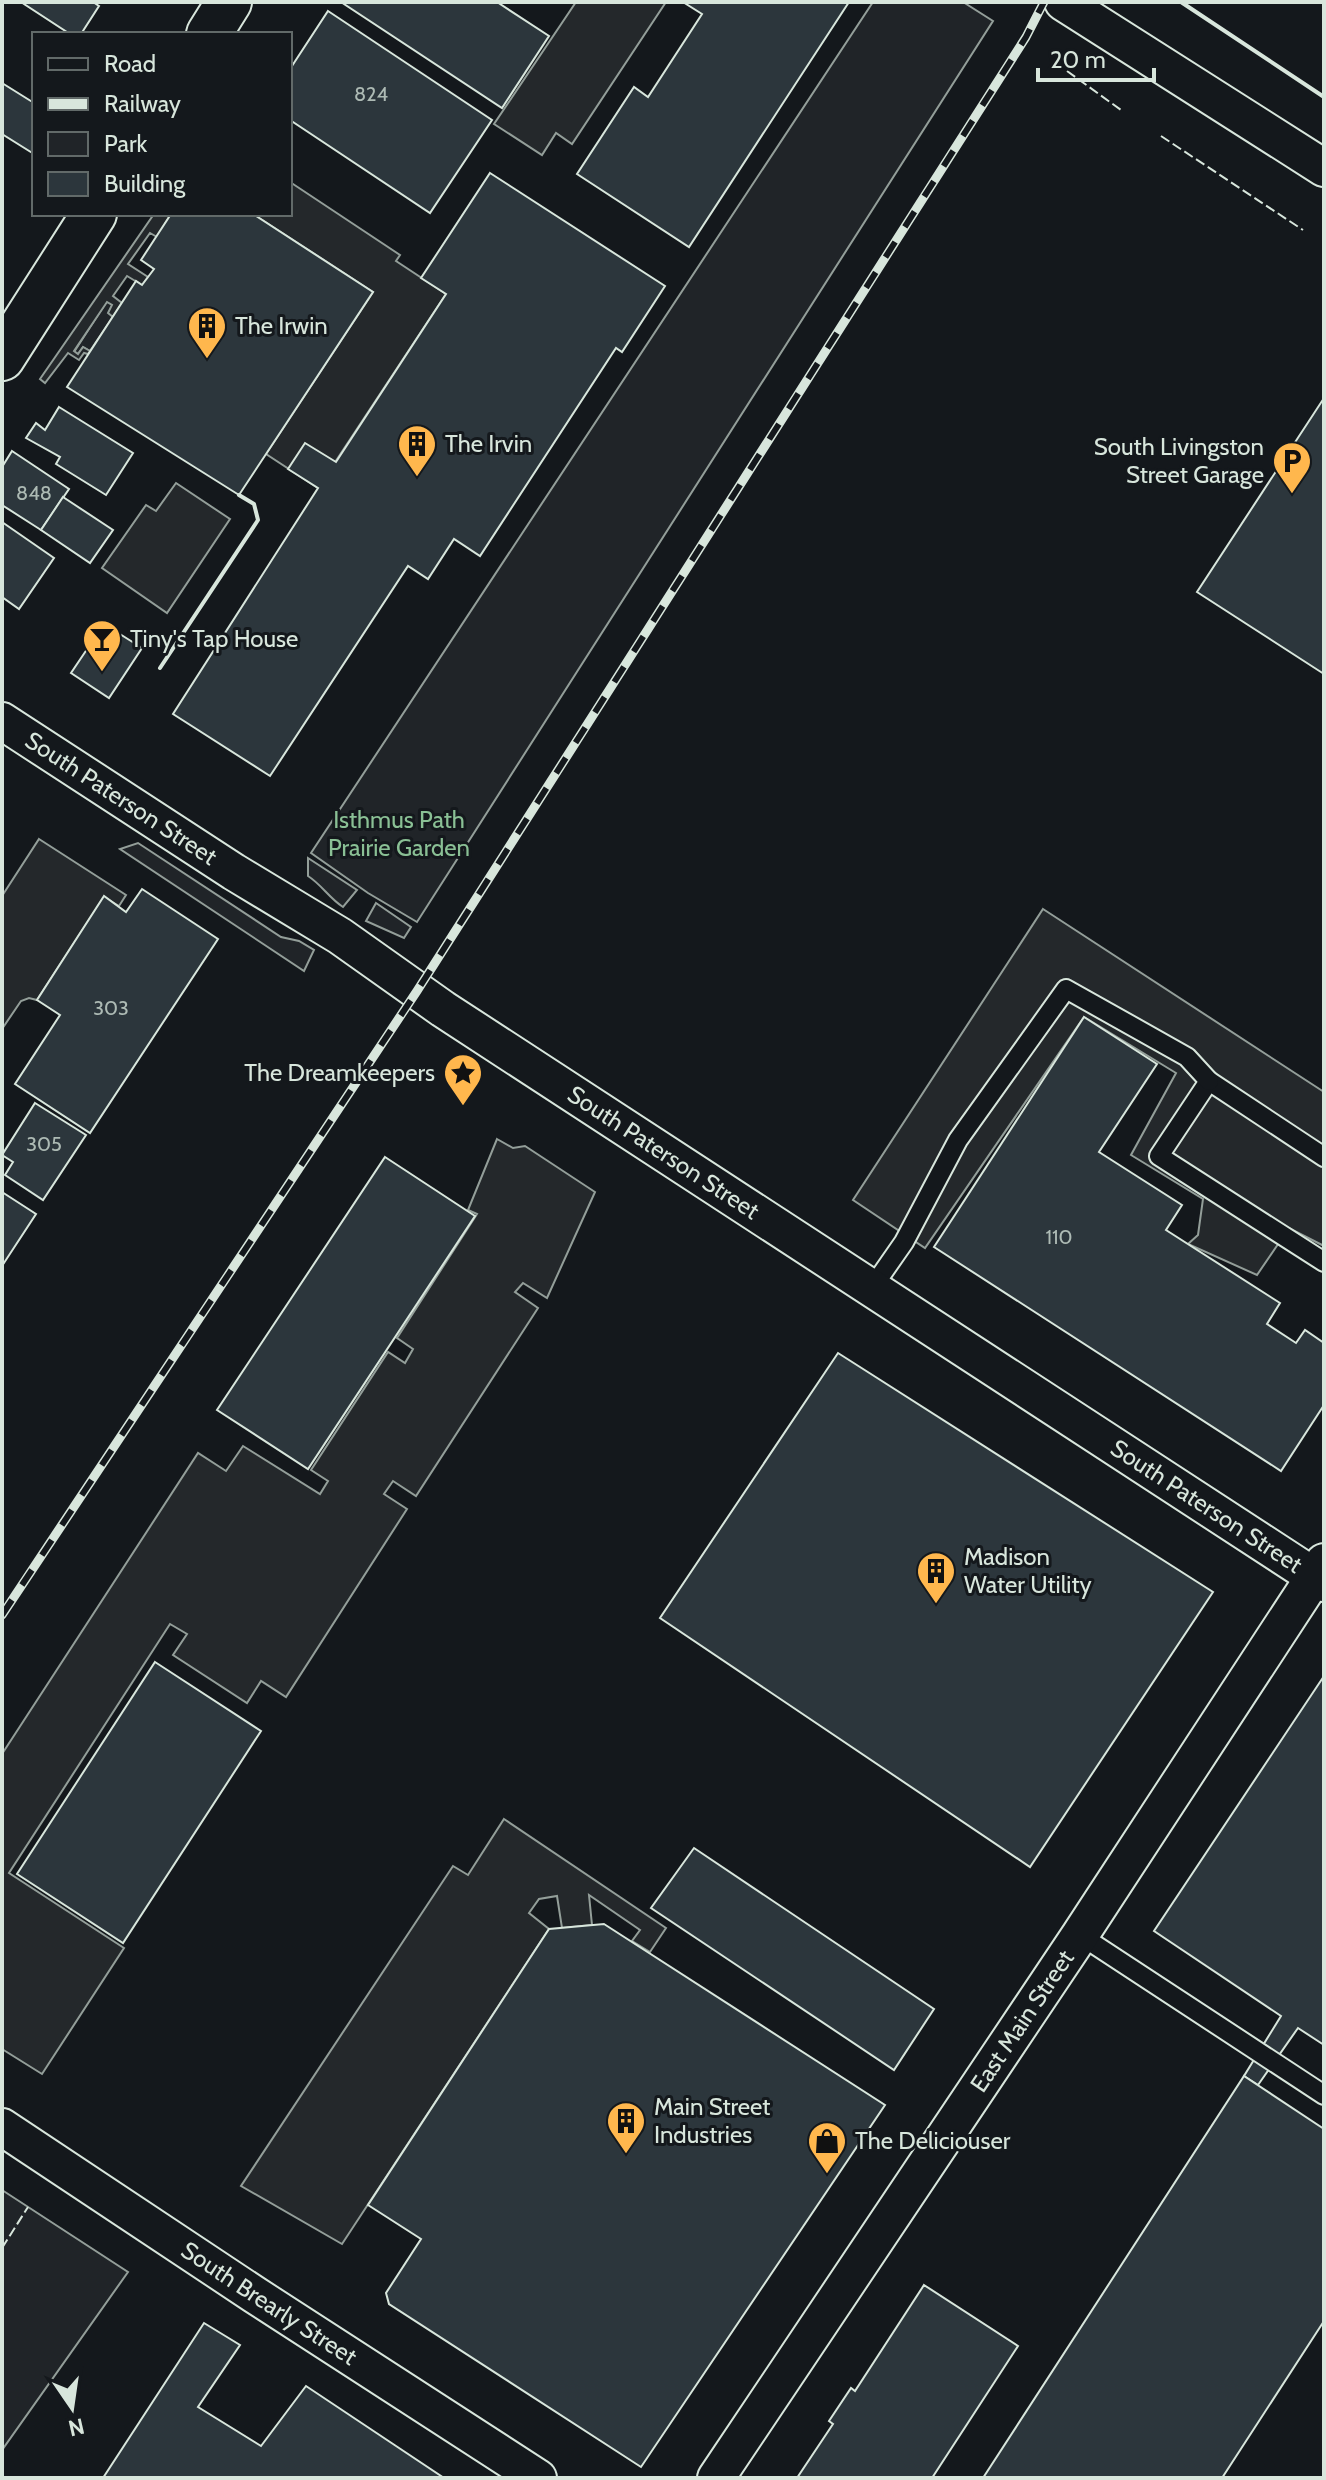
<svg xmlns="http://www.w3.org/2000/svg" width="1326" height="2480" viewBox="0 0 1326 2480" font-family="Cabin,sans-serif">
<rect width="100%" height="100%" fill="#14181c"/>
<g fill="#202428" stroke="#939e99" stroke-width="2">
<polygon points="873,2 963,2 993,21 417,922 368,893 311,853"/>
<polygon points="107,301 113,305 113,317 90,351 83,347 78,354 74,352"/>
<polygon points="138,843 281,937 299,941 314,950 304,971 120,849"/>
<path d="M308 858 357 890 343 907C329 898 322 885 308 876Z"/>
<polygon points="376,903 411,927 404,938 366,921"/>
<polygon points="2,2190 128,2272 2,2450"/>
</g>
<g fill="#24282b" stroke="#939e99" stroke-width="2">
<polygon points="576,2 666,2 572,144 556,133 542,155 494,124"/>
<polygon points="290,182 400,255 396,261 446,294 318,488 266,454 373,292 253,214 290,214"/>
<polygon points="154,214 171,214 157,237 150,233 128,264 148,277 142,285 127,276 113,296 122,303 113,317 108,313 112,305 107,302 74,351 78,354 83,347 90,351 88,354 84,353 79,360 68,353 45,383 40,379"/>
<polygon points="176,483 230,519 167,613 102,568 146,505 156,511"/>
<polygon points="39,839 126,895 119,906 104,897 37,1000 29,998 21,1001 2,1029 2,896"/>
<polygon points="1043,909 1324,1092 1324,1246 1289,1228 1257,1275 1188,1244 1198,1235 1203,1199 1131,1155 1176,1073 1084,1017 925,1248 853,1200"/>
<polygon points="497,1139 513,1148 525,1146 595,1192 547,1298 523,1283 515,1292 538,1308 416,1496 393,1481 384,1494 407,1509 286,1697 261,1681 247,1703 173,1655 187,1634 170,1624 9,1873 124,1948 42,2074 2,2049 2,1754 198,1453 226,1471 243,1446 320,1494 328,1481 311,1470 388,1352 405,1363 413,1349 397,1338 477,1214 468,1210"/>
<polygon points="504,1819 666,1928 650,1952 632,1941 640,1930 589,1895 592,1925 562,1928 557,1896 539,1899 529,1913 549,1929 342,2244 241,2186 453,1866 468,1875"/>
</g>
<g fill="#2c363c" stroke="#d8e6dc" stroke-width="2">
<polygon points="21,2 93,2 99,6 81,34 70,34"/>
<polygon points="341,2 497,2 549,36 502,108"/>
<polygon points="683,2 849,2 689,247 577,174 634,87 648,97 702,14"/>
<polygon points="328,11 492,120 430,213 290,120 290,69"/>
<polygon points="2,83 34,103 34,154 2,134"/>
<polygon points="490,173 665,286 622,352 616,348 480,556 454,539 428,579 408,566 270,776 173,714 318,488 288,469 305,443 336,462 446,294 421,278"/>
<polygon points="171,214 253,214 373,292 239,495 67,387 136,281 142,285 154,269 141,260"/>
<polygon points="1324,398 1324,674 1197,592"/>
<polygon points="59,407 133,453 106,495 56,464 60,457 26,438 36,423 45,430"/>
<polygon points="12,451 69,489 41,530 2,505 2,467"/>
<polygon points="63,497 113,530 90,563 41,530"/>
<polygon points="2,522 54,558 19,609 2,597"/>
<polygon points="104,624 142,648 109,698 71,673"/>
<polygon points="142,889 218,939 90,1133 15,1084 60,1015 37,1000 104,896 126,912"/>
<polygon points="1084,1017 1157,1064 1099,1152 1182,1205 1166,1230 1280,1303 1267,1324 1296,1343 1305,1330 1324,1343 1324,1405 1281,1471 934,1247"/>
<polygon points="35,1103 86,1135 43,1200 5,1175 13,1162 2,1155"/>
<polygon points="385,1157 475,1216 308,1469 217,1410"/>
<polygon points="2,1192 36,1214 2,1266"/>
<polygon points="838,1353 1213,1592 1030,1867 660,1618"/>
<polygon points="155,1662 261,1731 123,1943 17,1874"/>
<polygon points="1324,1676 1324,2045 1298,2028 1258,2085 1244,2076 1281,2016 1154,1931"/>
<polygon points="694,1848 934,2009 894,2070 651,1908"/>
<polygon points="604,1924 885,2105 641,2467 389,2304 386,2293 421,2239 368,2205 549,1929"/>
<polygon points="1244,2076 1324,2129 1324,2321 1222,2478 983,2478"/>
<polygon points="924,2285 1018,2346 932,2478 797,2478 833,2424 829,2421 851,2388 855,2391"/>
<polygon points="204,2323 240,2345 198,2407 261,2446 306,2386 444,2478 103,2478"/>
</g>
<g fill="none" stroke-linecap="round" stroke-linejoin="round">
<defs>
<g id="service">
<polyline points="1324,1157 1209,1081 1159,1156 1324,1262"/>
<polyline points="872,1288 904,1242 958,1140 1066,989 1187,1057 1209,1081"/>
<polyline points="1080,1935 1324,2095"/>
</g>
<g id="minor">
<polyline points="1063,2 1324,168"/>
<path id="s1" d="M2 721 234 872 340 936 443 1009 1324 1583"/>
<path id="s2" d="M2 2127 255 2295 538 2478"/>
<path id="s3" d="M716 2478 1080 1935 1324 1562"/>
</g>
<g id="tertiary">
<polyline points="209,34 229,2"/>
<polyline points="2,358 94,214"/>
</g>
</defs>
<use href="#service" stroke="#d8e6dc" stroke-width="22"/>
<use href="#minor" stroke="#d8e6dc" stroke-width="40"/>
<use href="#tertiary" stroke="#d8e6dc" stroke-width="48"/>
<use href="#service" stroke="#14181c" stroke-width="18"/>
<use href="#minor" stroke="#14181c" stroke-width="36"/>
<use href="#tertiary" stroke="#14181c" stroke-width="44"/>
<defs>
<polyline id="rail" points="2,1615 417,991 1026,37 1044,2"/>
</defs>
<use href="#rail" stroke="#d8e6dc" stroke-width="9"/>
<use href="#rail" stroke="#14181c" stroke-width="6" stroke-dasharray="18" stroke-linecap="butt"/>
<g stroke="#d8e6dc" stroke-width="2" stroke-dasharray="10 4" stroke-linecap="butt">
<polyline points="1067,71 1121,110"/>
<polyline points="1161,136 1303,230"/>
<polyline points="2,2248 28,2207"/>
</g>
<g stroke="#d8e6dc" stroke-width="4">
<polyline points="1181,2 1324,97"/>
<polyline points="160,668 258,520 254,504 239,495"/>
</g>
</g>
<defs>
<symbol id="building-pin" viewBox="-11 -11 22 30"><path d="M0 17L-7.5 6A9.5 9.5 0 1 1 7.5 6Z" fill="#ffb74d" stroke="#14181c"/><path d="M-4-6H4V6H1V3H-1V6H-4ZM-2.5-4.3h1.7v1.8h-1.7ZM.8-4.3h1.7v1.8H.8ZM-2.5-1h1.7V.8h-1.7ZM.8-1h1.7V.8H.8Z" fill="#111"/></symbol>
<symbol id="parking-pin" viewBox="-11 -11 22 30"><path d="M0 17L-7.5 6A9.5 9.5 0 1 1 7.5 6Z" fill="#ffb74d" stroke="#14181c"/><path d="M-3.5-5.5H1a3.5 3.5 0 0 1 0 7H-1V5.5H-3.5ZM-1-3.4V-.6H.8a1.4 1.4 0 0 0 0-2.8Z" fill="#111"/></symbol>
<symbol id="bar-pin" viewBox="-11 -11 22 30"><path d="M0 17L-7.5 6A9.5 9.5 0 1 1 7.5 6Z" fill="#ffb74d" stroke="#14181c"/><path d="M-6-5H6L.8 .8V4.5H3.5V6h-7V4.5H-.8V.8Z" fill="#111"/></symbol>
<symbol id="sight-pin" viewBox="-11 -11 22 30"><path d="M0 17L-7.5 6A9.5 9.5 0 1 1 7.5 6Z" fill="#ffb74d" stroke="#14181c"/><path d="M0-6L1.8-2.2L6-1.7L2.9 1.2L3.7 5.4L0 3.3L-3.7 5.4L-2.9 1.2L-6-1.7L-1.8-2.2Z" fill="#111"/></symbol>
<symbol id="shop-pin" viewBox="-11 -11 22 30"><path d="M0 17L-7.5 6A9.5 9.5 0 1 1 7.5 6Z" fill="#ffb74d" stroke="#14181c"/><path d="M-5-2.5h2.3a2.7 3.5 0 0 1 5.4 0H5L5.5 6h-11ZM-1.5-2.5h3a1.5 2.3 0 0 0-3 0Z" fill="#111"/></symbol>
</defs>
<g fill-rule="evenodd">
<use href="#building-pin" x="185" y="304" width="44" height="60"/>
<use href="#building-pin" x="395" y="422" width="44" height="60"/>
<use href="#parking-pin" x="1270" y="439" width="44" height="60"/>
<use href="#bar-pin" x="80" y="617" width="44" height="60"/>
<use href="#sight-pin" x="441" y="1051" width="44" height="60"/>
<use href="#building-pin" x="914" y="1549" width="44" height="60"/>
<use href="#building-pin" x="604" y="2099" width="44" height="60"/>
<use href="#shop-pin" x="805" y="2119" width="44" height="60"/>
</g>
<g text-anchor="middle" stroke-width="6" stroke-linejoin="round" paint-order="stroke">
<g font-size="20" fill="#adbab4">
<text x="371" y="101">824</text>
<text x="34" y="500">848</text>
<text x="111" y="1015">303</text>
<text x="44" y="1151">305</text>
<text x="1059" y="1244">110</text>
</g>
<g font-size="24" fill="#d8e6dc" stroke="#14181c" text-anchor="start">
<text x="235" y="334">The Irwin</text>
<text x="445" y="452">The Irvin</text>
<text x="1264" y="455" text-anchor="end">South Livingston<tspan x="1264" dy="28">Street Garage</tspan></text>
<text x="130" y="647">Tiny's Tap House</text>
<text x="435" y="1081" text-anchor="end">The Dreamkeepers</text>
<text x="964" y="1565">Madison<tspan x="964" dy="28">Water Utility</tspan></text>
<text x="654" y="2115">Main Street<tspan x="654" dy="28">Industries</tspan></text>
<text x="855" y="2149">The Deliciouser</text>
</g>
<g font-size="24" fill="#d8e6dc" stroke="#14181c">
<text dy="8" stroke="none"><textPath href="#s1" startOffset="142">South Paterson Street</textPath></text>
<text dy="8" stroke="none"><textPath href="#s1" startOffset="790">South Paterson Street</textPath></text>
<text dy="8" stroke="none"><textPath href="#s1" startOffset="1438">South Paterson Street</textPath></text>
<text dy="8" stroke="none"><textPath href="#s3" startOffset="550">East Main Street</textPath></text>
<text dy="8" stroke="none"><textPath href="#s2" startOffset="320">South Brearly Street</textPath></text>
</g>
<g font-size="24" fill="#8ac095" stroke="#14181c">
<text x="399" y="828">Isthmus Path<tspan x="399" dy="28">Prairie Garden</tspan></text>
</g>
</g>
<rect width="1326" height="2480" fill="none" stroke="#d8e6dc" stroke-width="8"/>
<rect x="32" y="32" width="260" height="184" fill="#14181c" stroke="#626a69" stroke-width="2"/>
<rect x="48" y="58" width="40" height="12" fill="#14181c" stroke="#626a69" stroke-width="2"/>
<text x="104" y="72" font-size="24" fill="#d8e6dc">Road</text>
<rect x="48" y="98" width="40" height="12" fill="#d8e6dc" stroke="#626a69" stroke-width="2"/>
<text x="104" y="112" font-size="24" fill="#d8e6dc">Railway</text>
<rect x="48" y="132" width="40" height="24" fill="#202428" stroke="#626a69" stroke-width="2"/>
<text x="104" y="152" font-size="24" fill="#d8e6dc">Park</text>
<rect x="48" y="172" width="40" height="24" fill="#2c363c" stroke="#626a69" stroke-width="2"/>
<text x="104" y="192" font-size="24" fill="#d8e6dc">Building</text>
<g transform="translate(72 2408) rotate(167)" stroke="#14181c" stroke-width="6" paint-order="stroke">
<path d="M0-6L14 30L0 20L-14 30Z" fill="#d8e6dc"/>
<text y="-12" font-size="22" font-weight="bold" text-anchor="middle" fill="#d8e6dc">N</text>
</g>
<path d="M1038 68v12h116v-12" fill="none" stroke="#d8e6dc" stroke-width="4"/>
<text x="1050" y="68" font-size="24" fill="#d8e6dc" stroke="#14181c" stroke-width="6" paint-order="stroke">20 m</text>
</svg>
